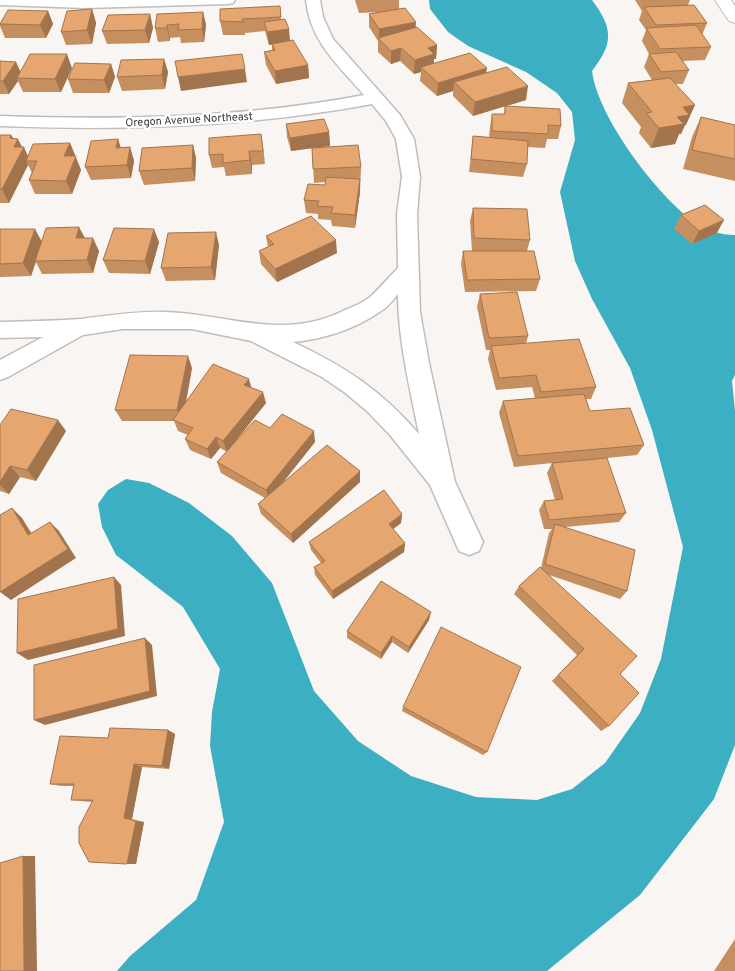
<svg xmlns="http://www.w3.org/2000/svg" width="735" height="971" viewBox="0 0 735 971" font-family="Overpass,sans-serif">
<rect width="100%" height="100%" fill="#f8f5f3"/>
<path fill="#3cb0c2" d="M429 0H592C613 28 614 43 592 71 598 118 657 195 695 223 707 231 721 235 735 235V375L732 381 735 411V745L714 799 640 895 547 971H117L130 956 196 900 224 822 210 746 212 712 220 669 183 607 116 555 102 527 98 504 108 490 126 479 149 483 189 503 232 536 272 583 314 691 358 741 411 776 476 797 537 800 572 789 605 763 640 713 661 659 683 547 652 430 630 368 592 299 575 261 560 192 575 140 572 112 557 93 526 72 468 46 448 32 430 9Z"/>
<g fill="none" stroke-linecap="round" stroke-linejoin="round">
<defs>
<g id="street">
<polygon points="0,0 235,0 233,3 228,4 85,8 0,5"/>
<path d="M306 0H320L323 17 333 39 400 115 414 139 420 177 417 214 420 312 429 363 455 482 483 542 479 551 469 555 459 551 430 485 390 435 367 411 344 392 322 377 251 341 192 329H123L83 335 8 377 0 380V360L43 337 0 338V322C26 321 53 321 80 319 108 316 135 311 163 312 227 313 282 342 345 310 353 307 362 303 369 298 379 289 388 278 398 268L397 214 402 177 396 139 386 121 372 104C249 127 125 131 0 126V116C122 120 244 118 364 95 338 65 310 41 306 0ZM398 294C398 341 410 388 419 434 381 390 346 367 293 342 325 339 355 329 381 311 388 307 393 300 398 294Z"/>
</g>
<polygon id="secondary" points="715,0 731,0 735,6 735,23 729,21"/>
</defs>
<use href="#street" stroke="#c0bdbb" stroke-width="3"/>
<use href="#secondary" stroke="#c0bdbb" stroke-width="2"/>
<use href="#street" fill="#fff" fill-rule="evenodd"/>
<use href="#secondary" fill="#fff" fill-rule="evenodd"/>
</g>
<g fill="#c68f5f">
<polygon points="355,0 399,0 399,9 416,28 437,45 436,59 434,59 434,63 486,73 526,100 506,106 561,126 558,139 547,139 545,148 527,147 527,164 523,177 469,172 473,136 489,137 490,127 492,114 504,114 505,106 473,116 453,96 453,91 437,96 420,81 421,72 414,74 400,61 391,64 378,52 378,41 369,27 369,14 382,12 359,13"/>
<polygon points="635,0 690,0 688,5 707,23 702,35 711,47 705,60 682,61 689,70 683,84 676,84 686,125 685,125 681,134 679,134 675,144 651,148 639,133 641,127 622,103 628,83 652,80 644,67 649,54 642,41 646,30 639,20 642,11"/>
<polygon points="280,6 281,20 290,40 308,65 309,78 276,84 266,65 264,52 272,50 272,45 269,45 265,31 245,33 245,35 223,35 220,21"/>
<polygon points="92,9 96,23 92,44 66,45 61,32"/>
<polygon points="48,11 53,24 46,38 5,38 0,26 0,23"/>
<polygon points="203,12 206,25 204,42 181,43 180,37 170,38 170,41 158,42 155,28"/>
<polygon points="150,14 153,28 149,43 107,44 102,31"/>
<polygon points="164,59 168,72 165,89 122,91 117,77"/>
<polygon points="0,61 16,62 20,72 72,68 61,92 23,92 18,81 9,94 0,94"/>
<polygon points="111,64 115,77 109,93 73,93 68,79"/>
<polygon points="701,117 735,125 735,181 683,169 692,137"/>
<polygon points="286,124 329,132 330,146 321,147 361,167 360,192 355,228 332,226 331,220 318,219 318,214 306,213 304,200 325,185 325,182 314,183 312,148 291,151 287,137"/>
<polygon points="261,134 265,164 252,165 252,174 226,176 224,167 212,168 209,155"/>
<polygon points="0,135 11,135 13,138 22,147 28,156 70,143 81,170 72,194 35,194 29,180 32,173 28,165 9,203 0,203"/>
<polygon points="118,139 121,148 130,147 134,161 131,178 91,180 85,167"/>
<polygon points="193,145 196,158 195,181 144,185 139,171"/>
<polygon points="473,208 530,240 527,251 540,279 536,291 465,292 461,264 463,251 472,251 470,221"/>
<polygon points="681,215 717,233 692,244 674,229"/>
<polygon points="0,229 42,241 84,238 99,251 93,273 42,274 36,262 31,276 0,277"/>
<polygon points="266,236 337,253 277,282 261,264 259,251 268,247"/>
<polygon points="159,242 150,274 109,273 103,260"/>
<polygon points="219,245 215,280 166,281 161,268"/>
<polygon points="480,294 528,336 526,344 596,387 591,399 586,399 590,411 644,445 637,455 607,458 626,513 619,522 565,527 627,591 620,599 549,575 620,674 609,726 601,731 552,681 577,655 514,594 519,586 541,568 549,533 552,529 544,529 539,510 544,501 555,500 547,473 552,463 514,467 499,413 503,401 535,398 532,387 496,390 488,359 490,350 486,350 477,307"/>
<polygon points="192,368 186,403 251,387 266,403 230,448 270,428 315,442 283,482 360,482 293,543 261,514 258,504 265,498 221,473 217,462 227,452 220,448 211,459 190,450 185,439 188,435 178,431 174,421 122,421 115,410"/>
<polygon points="0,425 66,431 36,481 20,477 9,494 0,491"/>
<polygon points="402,514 401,523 393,529 405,543 404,552 333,599 315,575 314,567 321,563 311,550 309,542"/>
<polygon points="429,620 408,653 392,642 381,659 347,638 347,631"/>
<polygon points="403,707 487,752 483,755 402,711"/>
<polygon points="168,730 175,734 169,769 142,767 132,819 144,822 136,864 127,864 92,802 81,801 71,800 74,786 61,786 50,784 108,738"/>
<polygon points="735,939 735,971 714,971"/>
</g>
<g fill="#a1744e">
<polygon points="92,9 96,23 92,44 87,30"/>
<polygon points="48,11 53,24 46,38 40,25"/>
<polygon points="203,12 206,25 204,42 202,29"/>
<polygon points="150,14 153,28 149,43 145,30"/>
<polygon points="416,22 415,36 379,39 379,29"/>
<polygon points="167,25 170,38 170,41 167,28"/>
<polygon points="289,29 290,42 269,45 267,32"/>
<polygon points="437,45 436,59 434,59 433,68 421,67 421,72 414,74 415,60 428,48"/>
<polygon points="401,48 400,61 391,64 391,51"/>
<polygon points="67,54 72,68 61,92 55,79"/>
<polygon points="164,59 168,72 165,89 162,75"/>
<polygon points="16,62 22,75 17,78 18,81 9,94 3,81"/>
<polygon points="111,64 115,77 109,93 104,80"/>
<polygon points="308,65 309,78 276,84 275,71"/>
<polygon points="487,68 485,81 454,82 453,91 437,96 438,83"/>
<polygon points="245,69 247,82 181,91 178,77"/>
<polygon points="528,86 526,100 473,116 475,102"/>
<polygon points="695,105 686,125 685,125 681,134 679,134 675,144 651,148 659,128 683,107"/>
<polygon points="329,132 330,146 291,151 290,138"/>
<polygon points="261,134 263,147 265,164 263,151"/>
<polygon points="11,135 16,143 18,139 23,149 24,147 30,161 26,161 28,165 9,203 2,189 10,138"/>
<polygon points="118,139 122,153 116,148"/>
<polygon points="70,143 81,170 72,194 66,181 64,156"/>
<polygon points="193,145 196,158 195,181 192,168"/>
<polygon points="130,147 134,161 131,178 127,165"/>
<polygon points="249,151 252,165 252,174 250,160"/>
<polygon points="360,179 360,192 355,228 355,215"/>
<polygon points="724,220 717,233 692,244 699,231"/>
<polygon points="79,227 86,240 76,238"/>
<polygon points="35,229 42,242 31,276 23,263"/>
<polygon points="154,229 159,242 150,274 145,261"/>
<polygon points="216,232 219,245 215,280 211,267"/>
<polygon points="93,238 99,251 93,273 87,260"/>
<polygon points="336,240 337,253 277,282 275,269"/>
<polygon points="188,356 192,368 182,422 177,410"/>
<polygon points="249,379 252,390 244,385"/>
<polygon points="263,392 266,403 227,452 223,441"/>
<polygon points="58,420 66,431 36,481 27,470"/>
<polygon points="314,431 315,442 269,500 266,490"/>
<polygon points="216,437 220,448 211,459 207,449"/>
<polygon points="10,466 20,477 9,494 0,485 0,482"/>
<polygon points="360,471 360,482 293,543 291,534"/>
<polygon points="12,508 22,518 38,544 28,535"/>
<polygon points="402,514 401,523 388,533 389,524"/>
<polygon points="50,522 59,531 76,558 11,600 0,592"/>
<polygon points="405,543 404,552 333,599 332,591"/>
<polygon points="114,577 121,585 125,636 28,660 17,653"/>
<polygon points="431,612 429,620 408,653 409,647"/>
<polygon points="392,636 392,642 381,659 381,653"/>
<polygon points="145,638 152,645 157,696 45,725 34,720"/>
<polygon points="168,730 175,734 169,769 162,766"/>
<polygon points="134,764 142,767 132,819 124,818"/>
<polygon points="136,821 144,822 136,864 127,864"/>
<polygon points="23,856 35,856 37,971 24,971"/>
</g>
<g fill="#e6a66f" stroke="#a1744e">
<polygon points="694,5 707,23 656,25 644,7"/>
<polygon points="280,6 281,17 242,19 243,22 220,21 220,9"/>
<polygon points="405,8 416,22 379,29 369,14"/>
<polygon points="92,9 87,30 61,32 67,11"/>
<polygon points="8,10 48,11 40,25 0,24"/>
<polygon points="203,12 202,29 178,30 179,24 167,25 167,28 155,28 157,14"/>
<polygon points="150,14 145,30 102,31 108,15"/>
<polygon points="285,19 289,29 267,32 264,22"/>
<polygon points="696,25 711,47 660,49 646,28"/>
<polygon points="417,27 437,45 428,48 434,54 415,60 401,48 391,51 378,38"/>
<polygon points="293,40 308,65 275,71 264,52 275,50 272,44"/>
<polygon points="676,52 689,70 661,72 649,54"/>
<polygon points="470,53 487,68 438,83 421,67"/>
<polygon points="30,54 67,54 55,79 17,78"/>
<polygon points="242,54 245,69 178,77 175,61"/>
<polygon points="164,59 162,75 117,77 121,60"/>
<polygon points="0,61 16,62 3,81 0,81"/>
<polygon points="75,63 111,64 104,80 68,79"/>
<polygon points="507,67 528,86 475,102 454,82"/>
<polygon points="670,78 695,105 683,107 689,115 677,117 684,124 659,128 646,113 652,112 628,83"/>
<polygon points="505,106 560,109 561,126 548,125 548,134 492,131 492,114 505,114"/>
<polygon points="701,117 735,125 735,159 692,150"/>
<polygon points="324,119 329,132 290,138 286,124"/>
<polygon points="261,134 263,151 249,151 250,160 223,163 223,154 209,155 209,138"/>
<polygon points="0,135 11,135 10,138 18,139 14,147 24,147 2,189 0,189"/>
<polygon points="473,136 528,141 527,164 471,159"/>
<polygon points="118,139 116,148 130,147 127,165 85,167 91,141"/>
<polygon points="70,143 64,156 76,156 66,181 29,180 37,161 26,161 33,144"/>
<polygon points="193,145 192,168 139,171 142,148"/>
<polygon points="358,145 361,167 313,169 312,148"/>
<polygon points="326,177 360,179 355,215 331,213 333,207 317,206 319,201 304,200 308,184 325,185"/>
<polygon points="705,205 724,220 699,231 681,215"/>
<polygon points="473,208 527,209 530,240 474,238"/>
<polygon points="311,216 336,240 275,269 259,251 274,244 266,236"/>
<polygon points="79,227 76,238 93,238 87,260 35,261 46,228"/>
<polygon points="114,228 154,229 145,261 103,260"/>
<polygon points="0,229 35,229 23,263 0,264"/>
<polygon points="216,232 211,267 161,268 168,233"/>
<polygon points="463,251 534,251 540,279 467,280"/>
<polygon points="517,292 528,336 489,338 480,294"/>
<polygon points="579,339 596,387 541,392 536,375 499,378 491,346"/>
<polygon points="130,355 188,356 177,410 115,410"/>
<polygon points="213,364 249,379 244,385 263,392 223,441 216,437 207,449 185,439 193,428 173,420"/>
<polygon points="584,394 590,411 630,408 644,445 518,456 503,401"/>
<polygon points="11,409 58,420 27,470 10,466 0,482 0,425"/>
<polygon points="282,414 314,431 266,490 217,462 255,420 270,428"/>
<polygon points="327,445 360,471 291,534 258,504"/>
<polygon points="607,458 626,513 549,520 544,501 563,499 552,463"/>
<polygon points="384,490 402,514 389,524 405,543 332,591 314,567 325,561 309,542"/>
<polygon points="12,508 28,535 50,522 68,549 0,592 0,515"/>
<polygon points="555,524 635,550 627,591 545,564"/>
<polygon points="540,567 637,656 620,674 639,693 609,726 558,675 584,649 519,586"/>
<polygon points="114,577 118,629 17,653 18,599"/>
<polygon points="381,581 431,612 409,647 392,636 381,653 347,631"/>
<polygon points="441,627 521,667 487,752 403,707"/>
<polygon points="145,638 150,691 34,720 34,665"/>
<polygon points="110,728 168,730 162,766 134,764 124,818 136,821 127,864 89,862 79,843 79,827 93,800 71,800 74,784 50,784 60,736 108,738"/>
<polygon points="23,856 24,971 0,971 0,863"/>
</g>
<g text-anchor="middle" stroke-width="5" stroke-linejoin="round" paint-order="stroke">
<g font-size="11" fill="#3a3838" stroke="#fff">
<text transform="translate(189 119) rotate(-3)" y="4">Oregon Avenue Northeast</text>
</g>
</g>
</svg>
